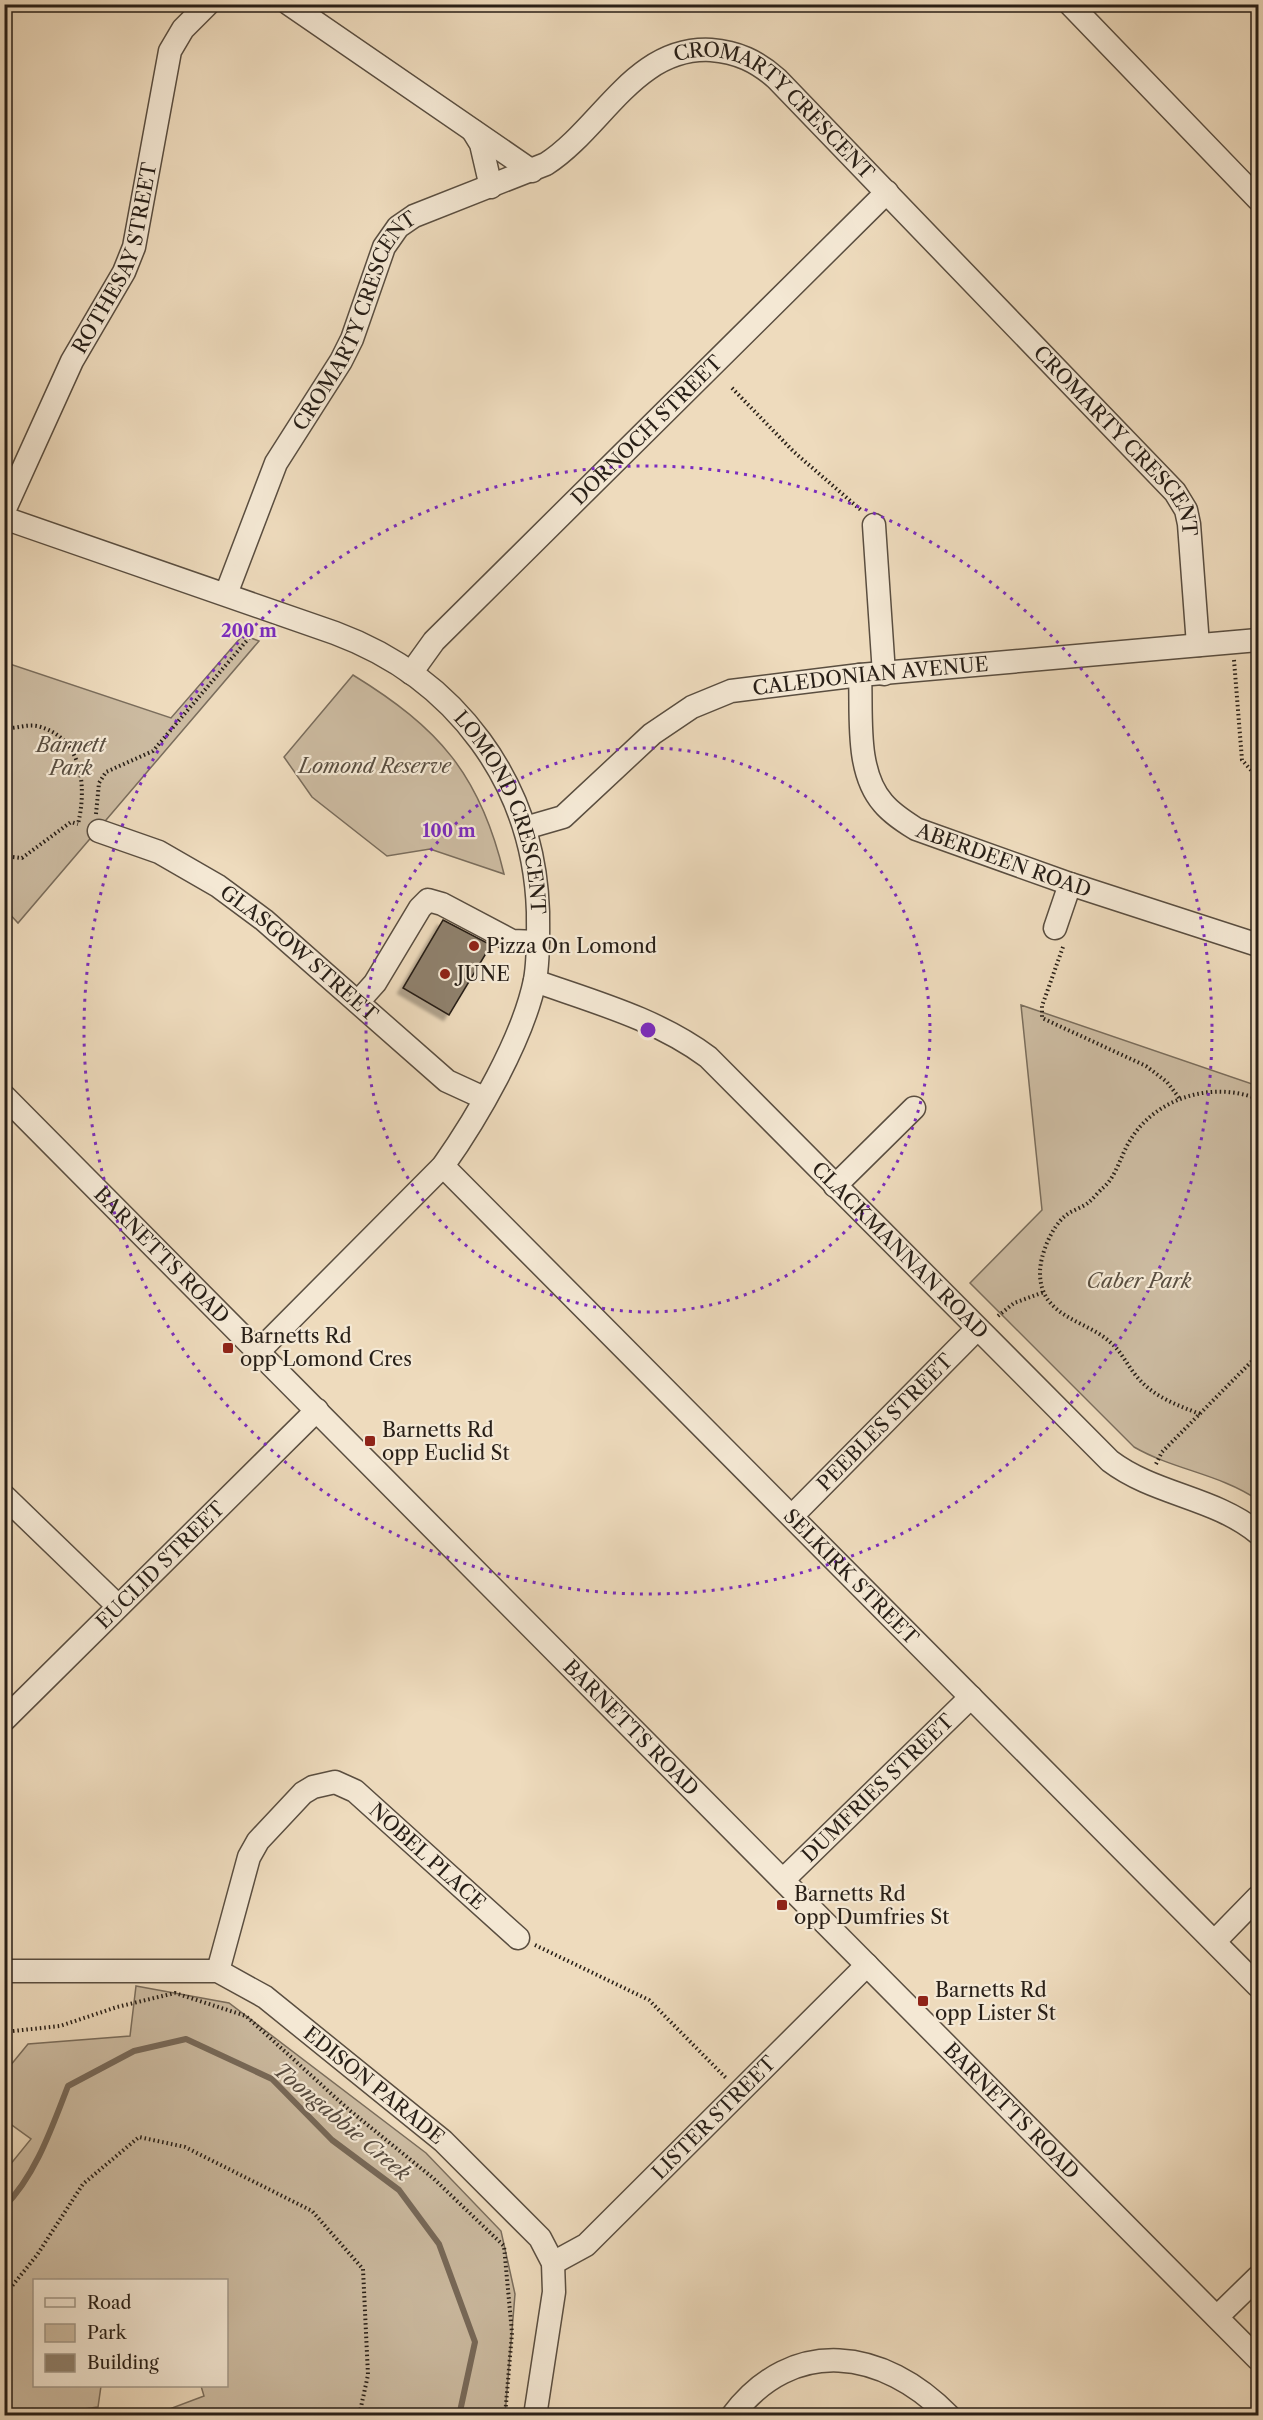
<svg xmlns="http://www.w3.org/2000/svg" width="1263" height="2420" viewBox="0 0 1263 2420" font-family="'Libre Caslon Text',serif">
<defs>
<filter id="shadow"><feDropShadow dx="-5.5" dy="5.5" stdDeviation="1.5" flood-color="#0004"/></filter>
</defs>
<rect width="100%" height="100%" fill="#eedbbd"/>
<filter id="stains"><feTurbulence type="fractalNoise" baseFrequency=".00333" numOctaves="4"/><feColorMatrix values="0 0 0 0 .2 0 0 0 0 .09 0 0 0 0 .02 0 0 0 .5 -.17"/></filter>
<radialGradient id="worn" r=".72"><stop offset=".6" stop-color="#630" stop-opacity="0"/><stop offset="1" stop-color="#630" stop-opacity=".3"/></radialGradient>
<g fill="#ccbba1" stroke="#7a6d5c" stroke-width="1.5">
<polygon points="243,635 259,641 18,923 5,909 4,662 171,718"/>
<path d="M353 675C439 728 480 774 504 874L430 849 387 856 312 797 284 757Z"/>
<path d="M1021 1005 1258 1086V1500C1220 1474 1174 1470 1134 1447L970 1283 1042 1210Z"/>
<polygon points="136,1986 229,2003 426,2153 501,2231 515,2294 505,2415 158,2415 156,2414 204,2396 201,2386 226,2386 226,2280 34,2280 34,2386 101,2386 98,2407 43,2415 5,2415 5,2171 31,2139 5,2120 5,2072 28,2044 130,2036"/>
</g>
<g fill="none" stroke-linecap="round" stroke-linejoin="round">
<path stroke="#776959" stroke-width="6" d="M4 2207C36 2175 52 2127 68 2086L134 2051 186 2039 272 2079 332 2140 399 2190 439 2244 475 2342 459 2416"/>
</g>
<polygon fill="#8f816d" stroke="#281f17" stroke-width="1.5" filter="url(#shadow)" points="443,920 491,945 449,1015 403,988"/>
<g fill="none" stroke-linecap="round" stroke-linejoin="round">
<defs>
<g id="minor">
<polyline points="289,4 532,171"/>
<polyline points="1070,4 1258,199"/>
<polyline points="473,131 481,144 491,187"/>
<path id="s1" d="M4 511 72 361 124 272 134 247 170 51 183 29 208 4"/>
<path id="s2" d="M4 518 335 633C456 678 534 783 538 912 538 935 539 958 535 980 523 1039 477 1118 443 1166L259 1351"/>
<polyline points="874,525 884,674"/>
<path id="s3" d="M226 594 276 463 341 361 352 339 384 247 398 227 414 216 546 164C602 128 635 46 711 50 737 52 757 61 777 79L1175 492 1186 510 1189 524 1198 645"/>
<path id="s4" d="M411 673 434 641 887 192"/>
<path id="s5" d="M860 675C862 715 855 771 883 803 892 814 905 822 916 829L1070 884 1258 945"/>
<path id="s6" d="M525 828 563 817 652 734 692 707 731 691 860 675 1258 640"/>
<path id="s7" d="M99 831 159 852 218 886 264 920 447 1081 484 1098"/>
<polyline points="1055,928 1070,884"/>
<path id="s8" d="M535 981C594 1002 657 1019 708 1057L1110 1461C1155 1495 1214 1497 1258 1533"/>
<polyline points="358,1002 375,983 420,908 428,900 442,904 512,941 538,942"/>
<path id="s9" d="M4 1096 1258 2359"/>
<path id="s10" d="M443 1166 1258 1986"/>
<polyline points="835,1186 914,1108"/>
<polyline points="4,1496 118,1606"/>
<path id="s11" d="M792 1516 977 1329"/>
<path id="s12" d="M4 1720 317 1410"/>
<path id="s13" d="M783 1880 971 1697"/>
<polyline points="1215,1941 1258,1897"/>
<path id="s14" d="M4 1971H218L265 1997 443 2141 540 2238 553 2263 554 2292 535 2416"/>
<path id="s15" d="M218 1971 249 1857 258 1841 303 1793 313 1787 335 1782 355 1791 518 1938"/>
<path id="s16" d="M553 2263 586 2245 867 1965"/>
<polyline points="1217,2317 1258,2277"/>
<path d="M732 2416C793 2335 884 2349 949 2416"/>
</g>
</defs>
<use href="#minor" stroke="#5a4e40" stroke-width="25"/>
<g stroke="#281f17" stroke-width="4" stroke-dasharray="1.5 3" stroke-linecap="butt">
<polyline points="732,388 794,452 862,511"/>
<polyline points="1234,660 1242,760 1258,778"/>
<path d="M4 728C16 729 26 724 37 726 83 737 87 787 78 824"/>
<polyline points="96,814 99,783 106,772 153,751 254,632"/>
<polyline points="4,856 22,858 71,822 78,824"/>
<polyline points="1063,947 1042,1006 1042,1018 1146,1066 1167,1082 1180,1099"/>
<polyline points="998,1316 1014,1303 1044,1292"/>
<path d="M1200 1414C1177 1405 1154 1397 1138 1378 1128 1367 1122 1352 1110 1342 1086 1320 1040 1317 1040 1273 1040 1255 1051 1228 1065 1216 1072 1210 1082 1208 1089 1202 1094 1198 1099 1191 1104 1187 1117 1175 1121 1154 1131 1139 1157 1097 1213 1081 1258 1099"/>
<polyline points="1156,1464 1162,1452 1258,1355"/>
<polyline points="535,1945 649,2000 726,2078"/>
<polyline points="4,2032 60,2026 117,2007 175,1993 246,2016 348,2109 433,2178 504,2246 512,2333 505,2416"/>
<polyline points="4,2296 37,2255 83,2184 139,2137 185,2147 312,2211 363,2269 368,2375 359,2416"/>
</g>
<use href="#minor" stroke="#f4e8d4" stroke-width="22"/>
</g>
<g fill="none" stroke="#7b2cbf" stroke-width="3" stroke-dasharray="3 6">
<circle cx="648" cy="1030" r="282"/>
<circle cx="648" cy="1030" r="564"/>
</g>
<g fill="#8f2418" stroke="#f4e8d4" stroke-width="2">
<circle cx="474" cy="946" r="6"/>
<circle cx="445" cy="974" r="6"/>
<rect x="222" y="1342" width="12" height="12" rx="3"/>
<rect x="364" y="1435" width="12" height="12" rx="3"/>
<rect x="776" y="1899" width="12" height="12" rx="3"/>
<rect x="917" y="1995" width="12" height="12" rx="3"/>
</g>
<g text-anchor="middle" stroke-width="4.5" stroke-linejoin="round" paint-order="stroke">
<g font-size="20" fill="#281f17" stroke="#f4e8d4">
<text dy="7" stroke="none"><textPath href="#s3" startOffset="861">CROMARTY CRESCENT</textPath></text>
<text dy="7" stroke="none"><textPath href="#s1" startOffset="278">ROTHESAY STREET</textPath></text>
<text dy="7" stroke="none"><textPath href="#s3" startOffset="304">CROMARTY CRESCENT</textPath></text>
<text dy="7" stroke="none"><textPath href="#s4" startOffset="339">DORNOCH STREET</textPath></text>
<text dy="7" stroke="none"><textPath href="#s3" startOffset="1347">CROMARTY CRESCENT</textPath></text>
<text dy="7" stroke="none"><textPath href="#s6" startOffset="392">CALEDONIAN AVENUE</textPath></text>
<text dy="7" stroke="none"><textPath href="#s2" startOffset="609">LOMOND CRESCENT</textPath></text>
<text dy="7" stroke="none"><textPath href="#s5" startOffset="268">ABERDEEN ROAD</textPath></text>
<text dy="7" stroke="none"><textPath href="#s7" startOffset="237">GLASGOW STREET</textPath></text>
<text dy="7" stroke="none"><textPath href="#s8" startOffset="462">CLACKMANNAN ROAD</textPath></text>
<text dy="7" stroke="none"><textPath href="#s9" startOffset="224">BARNETTS ROAD</textPath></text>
<text dy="7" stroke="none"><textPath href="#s11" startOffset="132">PEEBLES STREET</textPath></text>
<text dy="7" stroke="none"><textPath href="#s12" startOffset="220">EUCLID STREET</textPath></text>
<text dy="7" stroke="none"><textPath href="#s10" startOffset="579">SELKIRK STREET</textPath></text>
<text dy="7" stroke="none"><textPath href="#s9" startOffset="890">BARNETTS ROAD</textPath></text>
<text dy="7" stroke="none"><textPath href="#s13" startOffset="132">DUMFRIES STREET</textPath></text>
<text dy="7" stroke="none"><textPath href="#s15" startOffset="356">NOBEL PLACE</textPath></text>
<text dy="7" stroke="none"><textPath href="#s14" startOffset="408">EDISON PARADE</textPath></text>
<text dy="7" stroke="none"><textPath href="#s9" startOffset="1430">BARNETTS ROAD</textPath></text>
<text dy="7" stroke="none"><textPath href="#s16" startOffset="218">LISTER STREET</textPath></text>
</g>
<g font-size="20" font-style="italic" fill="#594e40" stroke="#f4e8d4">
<text x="71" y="752">Barnett<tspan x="71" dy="23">Park</tspan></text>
<text x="375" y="773">Lomond Reserve</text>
<text x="1139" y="1288">Caber Park</text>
</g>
<g font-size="20" fill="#281f17" stroke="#f4e8d4" text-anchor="start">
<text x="486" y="953">Pizza On Lomond</text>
<text x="457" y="981">JUNE</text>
<text x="240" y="1343">Barnetts Rd<tspan x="240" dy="23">opp Lomond Cres</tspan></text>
<text x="382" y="1437">Barnetts Rd<tspan x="382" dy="23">opp Euclid St</tspan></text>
<text x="794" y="1901">Barnetts Rd<tspan x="794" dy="23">opp Dumfries St</tspan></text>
<text x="935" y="1997">Barnetts Rd<tspan x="935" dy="23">opp Lister St</tspan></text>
</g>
<g font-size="21" font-style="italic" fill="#564a3e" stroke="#f4e8d4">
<text transform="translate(342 2122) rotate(40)" y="7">Toongabbie Creek</text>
</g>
</g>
<circle cx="648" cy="1030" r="9" fill="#7b2cbf" stroke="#f4e8d4" stroke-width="3"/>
<g font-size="18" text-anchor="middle" font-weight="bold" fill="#7b2cbf" stroke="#f4e8d4" stroke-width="4.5" stroke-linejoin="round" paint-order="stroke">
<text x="249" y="637">200 m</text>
<text x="449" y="837">100 m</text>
</g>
<rect width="1263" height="2420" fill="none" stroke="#eedbbd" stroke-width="24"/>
<rect x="6" y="6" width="1251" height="2408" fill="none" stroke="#281f17" stroke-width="3"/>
<rect x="12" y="12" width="1239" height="2396" fill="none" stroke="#281f17" stroke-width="1.5"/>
<rect x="33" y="2279" width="195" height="108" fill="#f4e8d4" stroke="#a29888" stroke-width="1.5"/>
<rect x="45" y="2298" width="30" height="9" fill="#f4e8d4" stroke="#a29888" stroke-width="1.5"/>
<text x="87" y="2309" font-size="18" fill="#281f17">Road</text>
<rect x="45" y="2324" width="30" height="18" fill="#ccbba1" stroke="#a29888" stroke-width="1.5"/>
<text x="87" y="2339" font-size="18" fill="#281f17">Park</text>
<rect x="45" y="2354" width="30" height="18" fill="#8f816d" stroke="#a29888" stroke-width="1.5"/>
<text x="87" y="2369" font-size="18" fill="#281f17">Building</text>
<rect width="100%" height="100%" filter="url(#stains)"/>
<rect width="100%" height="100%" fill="url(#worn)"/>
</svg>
